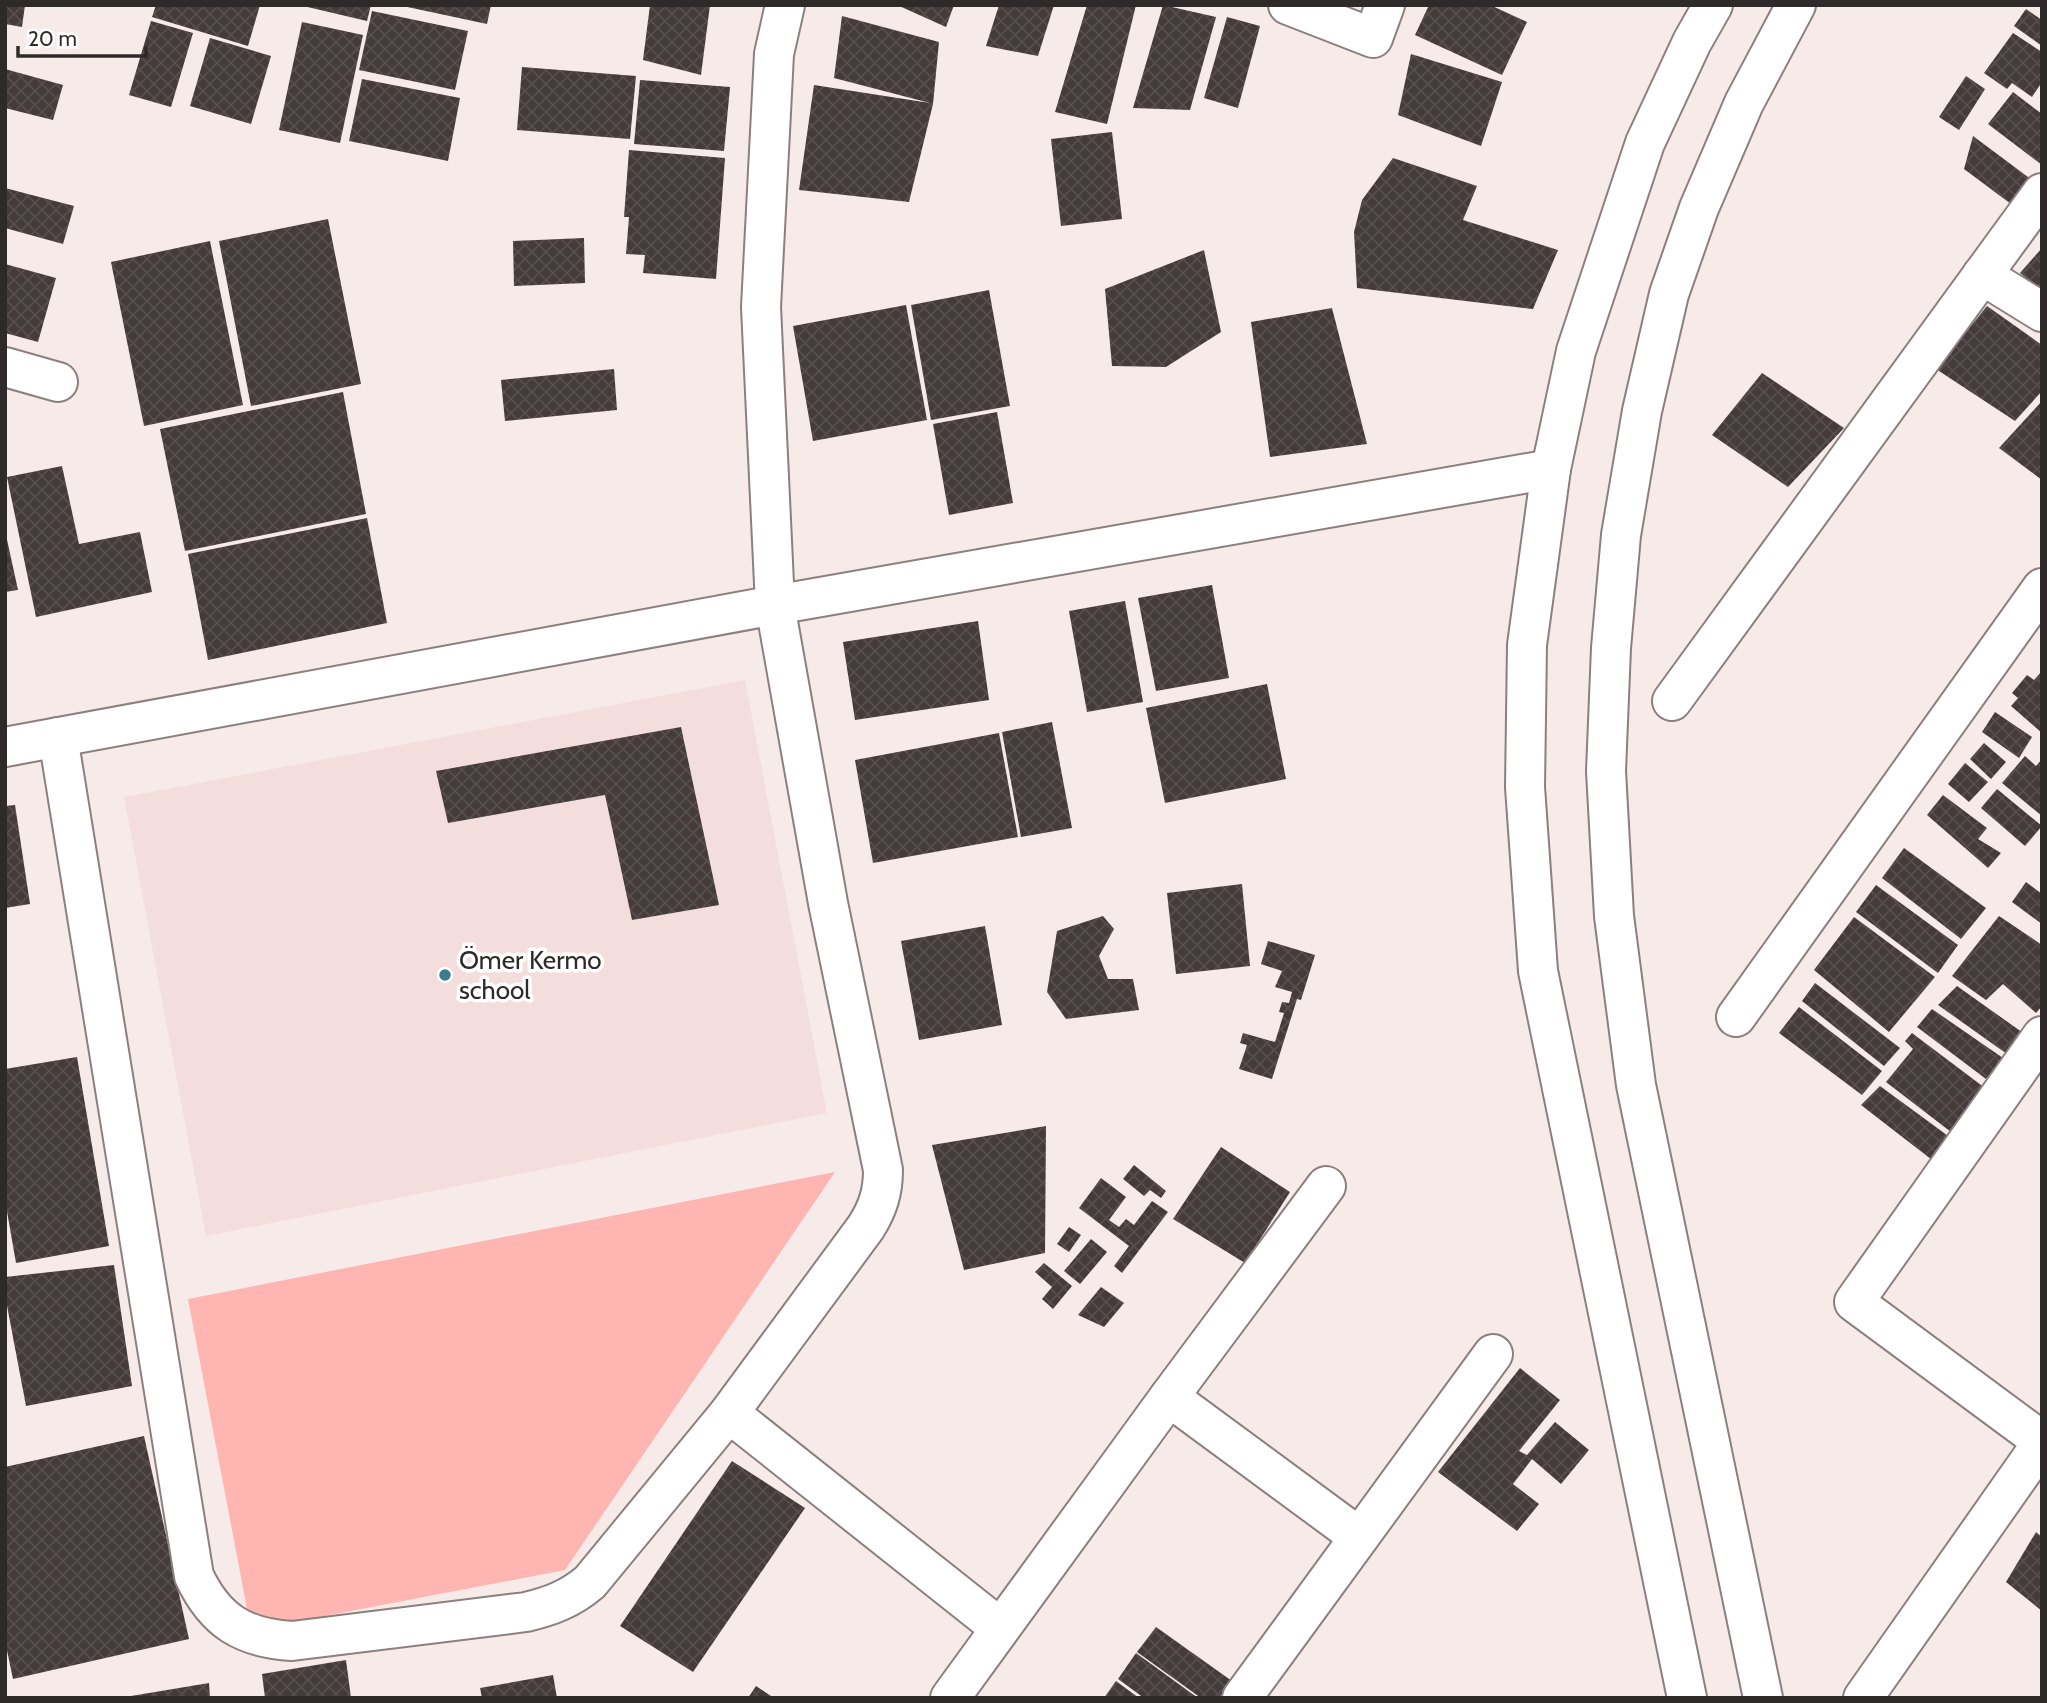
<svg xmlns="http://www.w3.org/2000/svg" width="2047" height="1703" viewBox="0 0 2047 1703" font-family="Cabin,sans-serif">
<defs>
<pattern id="building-cross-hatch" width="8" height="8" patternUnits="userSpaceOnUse" patternTransform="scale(1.75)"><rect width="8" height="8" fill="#443b3a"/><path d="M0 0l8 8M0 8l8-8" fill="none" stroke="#574f4e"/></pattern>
</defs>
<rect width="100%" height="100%" fill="#f7ebea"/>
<polygon fill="#f3dedd" points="745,680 827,1113 206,1236 124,797"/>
<polygon fill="#ffb5b1" points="835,1172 565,1570 251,1630 188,1299"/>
<g fill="url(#building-cross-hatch)">
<polygon points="5,5 25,5 22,27 5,24"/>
<polygon points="156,5 260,5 248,46 152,17"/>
<polygon points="299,5 371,5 367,21"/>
<polygon points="398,5 491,5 487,24"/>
<polygon points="650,5 710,5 701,75 643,60"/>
<polygon points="897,5 954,5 946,27"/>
<polygon points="999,5 1054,5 1038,56 986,46"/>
<polygon points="1087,5 1136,5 1107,124 1055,112"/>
<polygon points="1163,5 1216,17 1190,110 1133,108"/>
<polygon points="1429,5 1490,5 1527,22 1502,75 1415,35"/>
<polygon points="2026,9 2042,20 2042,46 2014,26"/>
<polygon points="372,11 468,31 455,90 359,70"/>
<polygon points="842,16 939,42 933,104 909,202 799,190 814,85 930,103 834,78"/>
<polygon points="1227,17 1260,26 1238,108 1204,98"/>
<polygon points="151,21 193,33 171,107 129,95"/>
<polygon points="302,22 363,35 340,143 279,130"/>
<polygon points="2013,33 2042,52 2042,82 2032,97 2012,83 2007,89 1984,73"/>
<polygon points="210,38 271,56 251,124 190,106"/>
<polygon points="1411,54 1502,82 1481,146 1398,115"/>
<polygon points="522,67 636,76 630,139 517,130"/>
<polygon points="5,69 63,85 53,120 5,108"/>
<polygon points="1966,76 1985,89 1959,130 1939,117"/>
<polygon points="362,79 460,98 448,161 349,141"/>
<polygon points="640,80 730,87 724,151 634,144"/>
<polygon points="2013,92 2042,114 2042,165 1988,124"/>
<polygon points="1112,132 1122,219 1061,226 1051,139"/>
<polygon points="1973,136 2032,180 2011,204 1964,169"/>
<polygon points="629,150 725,158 716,279 643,273 645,255 626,254 629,217 624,217"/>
<polygon points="1393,158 1477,186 1463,220 1558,250 1533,309 1357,288 1354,232 1362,200"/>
<polygon points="5,188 74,206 63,244 5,228"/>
<polygon points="328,219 361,384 251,406 219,241"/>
<polygon points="584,238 585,283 514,286 513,241"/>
<polygon points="210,241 243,405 144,426 111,262"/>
<polygon points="2042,248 2042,287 2040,289 2020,273"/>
<polygon points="1204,250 1221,332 1166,367 1112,366 1105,289"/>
<polygon points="5,264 56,278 38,342 5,333"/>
<polygon points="989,290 1010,406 931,420 911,305"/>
<polygon points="906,305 927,420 813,441 793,326"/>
<polygon points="1987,306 2042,345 2042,391 2015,421 1936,369"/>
<polygon points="1332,308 1367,444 1270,457 1251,322"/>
<polygon points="614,369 617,410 505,421 501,380"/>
<polygon points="1762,373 1844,428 1788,487 1712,435"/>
<polygon points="343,392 366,514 185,551 160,429"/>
<polygon points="2042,401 2042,480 1999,448"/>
<polygon points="997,412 1013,503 949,515 933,424"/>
<polygon points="62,466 79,544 140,532 152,592 36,617 7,477"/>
<polygon points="367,518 387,623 208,660 188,554"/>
<polygon points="6,535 18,590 5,592 5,536"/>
<polygon points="1212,585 1229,678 1156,691 1138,598"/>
<polygon points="1125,601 1143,702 1087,712 1069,611"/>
<polygon points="978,621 989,700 855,720 843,642"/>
<polygon points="2042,671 2042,733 2011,706 2018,698 2012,693 2027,675 2034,680"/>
<polygon points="1267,684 1286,779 1165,803 1146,708"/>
<polygon points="1995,712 2032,737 2019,758 1982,732"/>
<polygon points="1052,722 1072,828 1021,837 1002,732"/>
<polygon points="681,727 719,905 632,920 605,795 448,823 436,771"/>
<polygon points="999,733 1018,837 873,863 855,760"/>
<polygon points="1984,743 2006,762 1991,779 1970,759"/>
<polygon points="2025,756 2036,766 2042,759 2042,816 2002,783"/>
<polygon points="1965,763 1988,782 1969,802 1948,784"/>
<polygon points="1997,789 2042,826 2025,846 1981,808"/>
<polygon points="1943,795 1987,828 1978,839 2001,853 1988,868 1927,815"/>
<polygon points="15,805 30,904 5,908 5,806"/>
<polygon points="1904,848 1986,908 1961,939 1882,878"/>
<polygon points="2026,882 2042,894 2042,924 2012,902"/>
<polygon points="1242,884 1250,966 1176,974 1167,893"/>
<polygon points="1876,885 1958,945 1938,973 1856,912"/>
<polygon points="1103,916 1114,929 1099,956 1108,979 1133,979 1139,1010 1066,1019 1047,992 1057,931"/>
<polygon points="1999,916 2042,945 2042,1006 2036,1013 2003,984 1986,1000 1952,976"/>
<polygon points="1854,917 1935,977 1889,1032 1814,970"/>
<polygon points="985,926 1002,1025 919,1040 901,941"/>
<polygon points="1268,941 1315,955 1301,1000 1297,999 1272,1079 1239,1069 1247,1045 1240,1043 1243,1033 1275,1042 1284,1013 1279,1012 1282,1002 1289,1003 1292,992 1275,987 1282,971 1261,964"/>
<polygon points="1815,983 1900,1048 1884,1066 1802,1001"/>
<polygon points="1957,986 2026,1035 2007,1054 1938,1005"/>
<polygon points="1799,1007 1882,1071 1862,1095 1779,1033"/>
<polygon points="1932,1009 2003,1058 1986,1079 1917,1027"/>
<polygon points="1912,1033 1985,1088 1951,1132 1886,1082 1913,1049 1905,1041"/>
<polygon points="77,1057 109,1246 16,1263 5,1200 5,1069"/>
<polygon points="1880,1086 1955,1141 1936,1163 1861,1105"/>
<polygon points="1046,1126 1045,1253 964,1270 932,1145"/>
<polygon points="1221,1147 1290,1192 1245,1263 1173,1219"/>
<polygon points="1134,1165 1166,1191 1161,1198 1150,1190 1144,1196 1123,1179"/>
<polygon points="1101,1178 1126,1197 1109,1220 1119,1227 1126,1219 1134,1225 1152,1201 1168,1212 1122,1273 1114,1266 1129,1246 1079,1208"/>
<polygon points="1069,1227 1081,1235 1069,1252 1057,1244"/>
<polygon points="1091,1239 1107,1252 1080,1284 1064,1271"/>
<polygon points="1044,1263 1072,1286 1053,1309 1042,1299 1052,1287 1035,1272"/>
<polygon points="114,1265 132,1386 26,1406 5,1295 5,1277"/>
<polygon points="1101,1287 1124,1303 1104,1327 1078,1315"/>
<polygon points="1520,1368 1560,1400 1519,1451 1527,1455 1555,1422 1589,1450 1561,1484 1532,1459 1513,1484 1539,1504 1517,1531 1438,1472"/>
<polygon points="144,1436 189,1639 13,1679 5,1641 5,1467"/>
<polygon points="732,1461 805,1508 693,1672 620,1626"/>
<polygon points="2036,1532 2042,1537 2042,1611 2006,1582"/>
<polygon points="1156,1627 1232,1681 1219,1698 1201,1698 1137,1652"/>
<polygon points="1136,1653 1198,1698 1144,1698 1118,1679"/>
<polygon points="346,1660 351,1698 265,1698 262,1674"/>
<polygon points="553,1675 557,1698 482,1698 480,1688"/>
<polygon points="1116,1681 1139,1698 1104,1698"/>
<polygon points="209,1683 210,1698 131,1698 131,1696"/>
<polygon points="756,1686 774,1698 748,1698"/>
</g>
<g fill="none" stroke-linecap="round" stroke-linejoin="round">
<defs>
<g id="minor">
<polyline points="1288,5 1373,38 1385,5"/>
<polyline points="1982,275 2042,312"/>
<polyline points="5,367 58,382"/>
<polyline points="1672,701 2042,193"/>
<path d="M58 737 194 1576C215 1621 243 1638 292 1641L526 1612C551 1606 570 1599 590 1582L729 1413 866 1227C878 1208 883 1192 883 1170L828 903 775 605 761 307 774 54 785 5"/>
<polyline points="5,747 775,605 1551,469"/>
<polyline points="1736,1017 2042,588"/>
<polyline points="2042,1036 1854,1302 2042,1441"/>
<polyline points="1169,1397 1359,1537"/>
<polyline points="729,1413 1000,1628"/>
<polyline points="950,1698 1169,1397 1326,1186"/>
<polyline points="1242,1698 1493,1354"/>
<polyline points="1687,1698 1538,971 1525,787 1527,645 1551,469 1576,351 1645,143 1692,42 1713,5"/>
<polyline points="1763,1698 1636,1085 1614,916 1606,771 1611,648 1621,535 1642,411 1669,294 1699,208 1744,103 1796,5"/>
<polyline points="1863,1698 2042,1443"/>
</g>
</defs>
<use href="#minor" stroke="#8b807f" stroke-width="42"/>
<use href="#minor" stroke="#fff" stroke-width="38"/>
</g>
<circle fill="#3e7a91" stroke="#fff" stroke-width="2.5" cx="445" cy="975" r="7"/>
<g text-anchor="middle" stroke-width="7" stroke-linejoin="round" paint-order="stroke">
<g font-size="26" fill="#2f2a2a" stroke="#fff" text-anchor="start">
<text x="459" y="969">Ömer Kermo<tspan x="459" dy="30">school</tspan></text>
</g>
</g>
<rect width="2047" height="1703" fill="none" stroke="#2f2a2a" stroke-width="14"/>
<path d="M18 46v10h128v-10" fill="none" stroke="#2f2a2a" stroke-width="3.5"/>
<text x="28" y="46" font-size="21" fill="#2f2a2a" stroke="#ffffff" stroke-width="5" paint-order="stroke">20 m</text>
</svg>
